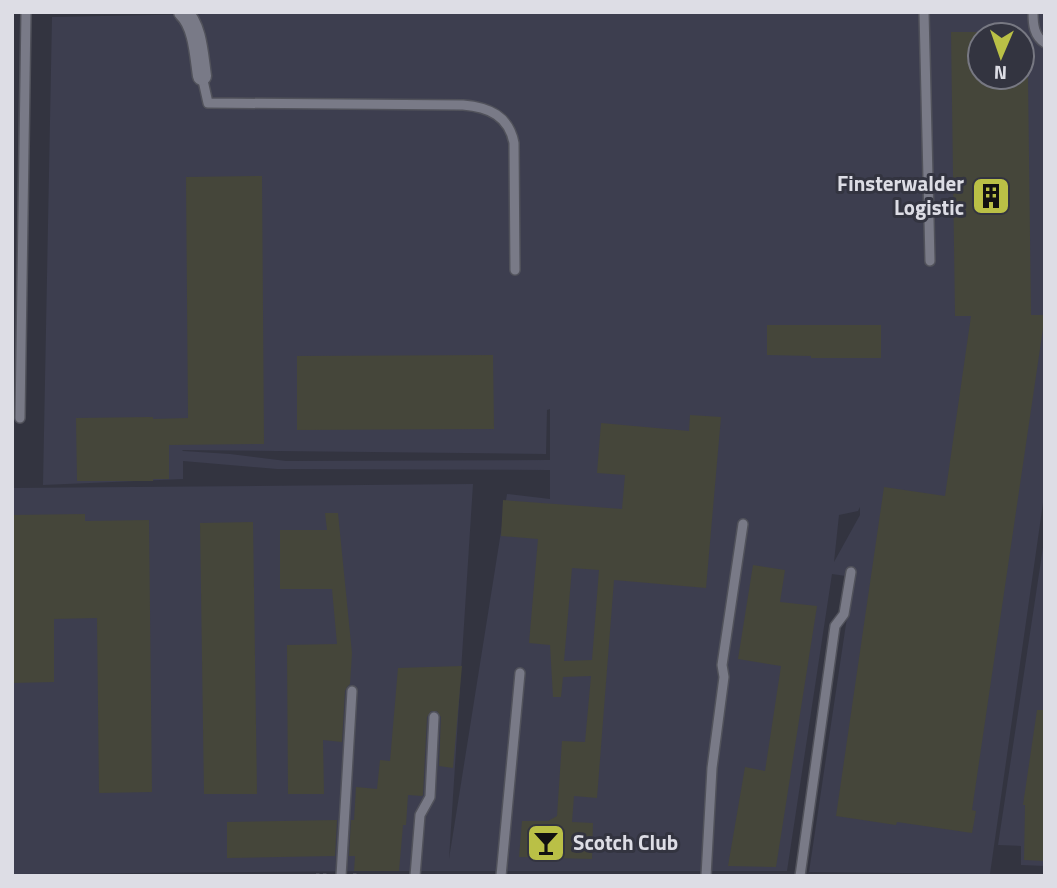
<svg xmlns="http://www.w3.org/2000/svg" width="1057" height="888" viewBox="0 0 1057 888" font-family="'Titillium Web',sans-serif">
<rect width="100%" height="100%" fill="#333440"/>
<g fill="#3d3e4f" fill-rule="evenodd">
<path d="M315 12H1045V489L990 874 809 872 853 577 832 574 787 871H385L12 874V488L473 484 449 859 507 494 550 499V470L277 469 183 461V479L43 485 52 17ZM980 35H1022V77H980ZM550 409V460L286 461 230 454 183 451 182 450 546 454 547 410ZM860 507V515L834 562 839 515 858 511Z"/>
<polygon points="1045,534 1045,866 1021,865 1021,846 998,845"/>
</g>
<g fill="#45463a" fill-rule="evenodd">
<polygon points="951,32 980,32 980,77 1028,77 1031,315 1045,315 972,810 976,811 972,833 897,822 896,825 836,816 884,487 945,496 971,316 955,316"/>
<polygon points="262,176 264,444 169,445 169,479 153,479 153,481 77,481 76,418 153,417 153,419 188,418 186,177"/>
<polygon points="767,325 881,325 881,358 811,358 811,356 767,355"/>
<polygon points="493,355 494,429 297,430 297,356"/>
<path d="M690 415 721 417 706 588 614 580 597 798 574 796 572 822 593 823 592 859 519 857 522 821H548L557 816 562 741 585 742 591 676 563 677 561 697H553L550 645 529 643 538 539 501 536 503 500 622 509 625 475 597 473 601 423 689 431ZM572 568 599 570 592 660 564 661Z"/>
<polygon points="325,513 338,513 352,653 350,684 347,687 345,691 342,742 323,740 324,794 288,794 287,645 337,644 332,589 280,589 280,530 327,530"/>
<polygon points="85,514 85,521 149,520 152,792 99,793 97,618 54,619 54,682 12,683 12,515"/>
<polygon points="253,522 257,794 204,794 200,523"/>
<polygon points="753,565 785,570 780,602 817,606 776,867 728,866 745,767 765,771 781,666 738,659"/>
<polygon points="462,666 453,768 439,766 441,717 437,711 431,711 427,717 423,795 422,796 408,795 406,825 403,825 399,871 354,871 355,856 349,856 351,820 354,820 356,787 377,789 380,760 390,761 398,668"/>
<polygon points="1037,710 1045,710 1045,861 1024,860 1025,805 1023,805"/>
<polygon points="337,820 335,856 227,858 227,822"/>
</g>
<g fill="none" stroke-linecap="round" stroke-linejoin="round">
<defs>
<g id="service">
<polyline points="924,12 930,261"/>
<path d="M1033 12C1033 25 1034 36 1045 43"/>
<path d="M202 76 208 103 463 105C489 107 509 116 514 143L515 270"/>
<polyline points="20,418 26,12"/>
<polyline points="341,876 352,691"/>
<polyline points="415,876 420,815 430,797 434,717"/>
<polyline points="501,876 520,673"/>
<polyline points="706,876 712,768 724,677 722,665 743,524"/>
<polyline points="800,876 835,626 844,614 851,572"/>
</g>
<path id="minor" d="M183 12C198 26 199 56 202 76"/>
</defs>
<use href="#service" stroke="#51525b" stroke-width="12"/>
<use href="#minor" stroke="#51525b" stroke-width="21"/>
<g stroke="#8d8d97" stroke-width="2.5" stroke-dasharray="3.5 3.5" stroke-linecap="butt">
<polyline points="353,875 403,876"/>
<polyline points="197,876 329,875"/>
</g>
<use href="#service" stroke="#797a87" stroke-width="9"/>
<use href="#minor" stroke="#797a87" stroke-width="18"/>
</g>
<defs>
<symbol id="building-square" viewBox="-11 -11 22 22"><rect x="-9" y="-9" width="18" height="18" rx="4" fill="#bac046" stroke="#333440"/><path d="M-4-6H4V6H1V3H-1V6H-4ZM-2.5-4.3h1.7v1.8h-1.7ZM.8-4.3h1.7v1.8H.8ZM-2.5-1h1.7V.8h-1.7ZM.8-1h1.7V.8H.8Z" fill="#111"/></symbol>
<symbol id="bar-square" viewBox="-11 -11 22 22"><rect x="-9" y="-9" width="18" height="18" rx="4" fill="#bac046" stroke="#333440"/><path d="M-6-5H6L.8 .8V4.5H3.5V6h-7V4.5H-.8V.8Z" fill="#111"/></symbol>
</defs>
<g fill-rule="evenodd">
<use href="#building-square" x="969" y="174" width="44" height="44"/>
<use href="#bar-square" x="524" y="821" width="44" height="44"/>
</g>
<g text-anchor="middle" stroke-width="6" stroke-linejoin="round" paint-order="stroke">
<g font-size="21" font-weight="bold" fill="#dddde5" stroke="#333440" text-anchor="end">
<text x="964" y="191">Finsterwalder<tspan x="964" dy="24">Logistic</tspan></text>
<text x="573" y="850" text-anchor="start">Scotch Club</text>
</g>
</g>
<rect width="1057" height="888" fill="none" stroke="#dddde5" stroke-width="28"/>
<g transform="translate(1001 56) rotate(182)"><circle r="33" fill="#333440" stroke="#777882" stroke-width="2"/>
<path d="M0-5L12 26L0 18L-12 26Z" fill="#bac046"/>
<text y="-10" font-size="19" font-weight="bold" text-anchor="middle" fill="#dddde5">N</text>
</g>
</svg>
